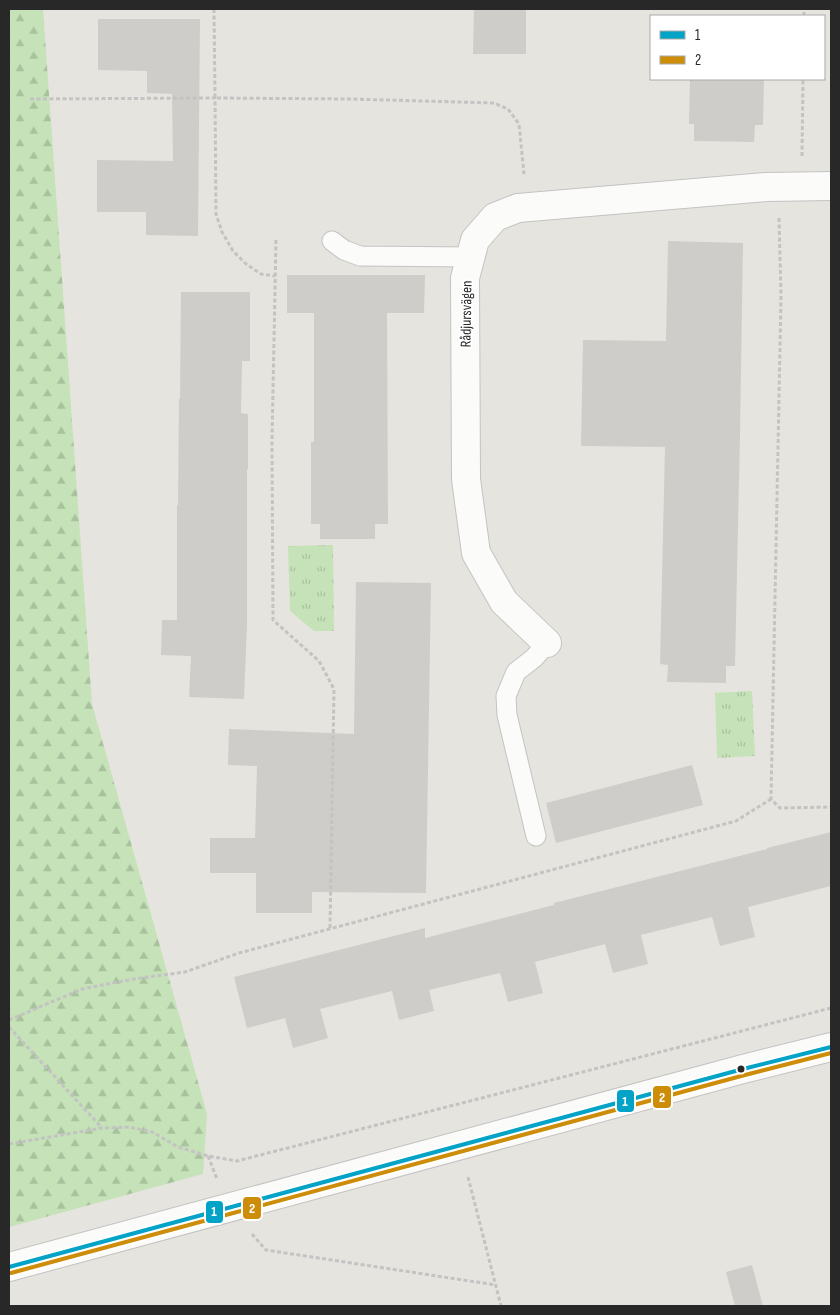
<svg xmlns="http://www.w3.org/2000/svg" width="840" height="1315" viewBox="0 0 840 1315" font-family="'Sofia Sans Condensed',sans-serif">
<defs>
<pattern id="forest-firs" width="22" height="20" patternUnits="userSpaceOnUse" patternTransform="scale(1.25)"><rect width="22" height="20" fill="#c5e2b8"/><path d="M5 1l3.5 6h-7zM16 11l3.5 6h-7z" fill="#a9c29e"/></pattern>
<pattern id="park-tufts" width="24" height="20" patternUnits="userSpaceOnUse" patternTransform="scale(1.25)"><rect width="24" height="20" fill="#c5e2b8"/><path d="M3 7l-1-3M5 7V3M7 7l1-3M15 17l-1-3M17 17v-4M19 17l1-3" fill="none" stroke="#a9c29e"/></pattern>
</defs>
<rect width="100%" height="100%" fill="#e6e4de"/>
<polygon fill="url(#forest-firs)" points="9,9 43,9 92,704 207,1114 203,1174 9,1227"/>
<g fill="url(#park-tufts)">
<polygon points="333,545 334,631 314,631 290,611 288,546"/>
<polygon points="752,691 755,756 717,758 715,693"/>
</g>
<g fill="#cfcdc9">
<polygon points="474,9 526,9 526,54 473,54"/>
<polygon points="98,19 200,19 198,236 146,235 146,212 97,212 97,160 173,161 172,94 147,93 147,71 98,70"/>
<polygon points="690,79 764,79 763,125 755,125 754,142 694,141 694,124 689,124"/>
<polygon points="668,241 743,243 740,434 735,666 726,666 726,683 667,682 668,665 660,664 665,447 581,446 583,340 666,341"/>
<polygon points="287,275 425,275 424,313 387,313 388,524 375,524 375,539 320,539 320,524 311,524 311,442 314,442 314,313 287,313"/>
<polygon points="181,292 250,292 250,361 242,361 241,413 248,414 248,469 247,469 247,623 244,699 189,697 191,656 161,655 162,620 177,620 177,505 178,505 179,399 180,399"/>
<polygon points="356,582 431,583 426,893 312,892 312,913 256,913 256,873 210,873 210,838 255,838 257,766 228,765 229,729 354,734"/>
<polygon points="692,765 703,805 556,843 546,803"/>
<polygon points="831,832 831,886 748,907 755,937 720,946 712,917 641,935 648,964 613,973 605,944 535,962 543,993 508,1002 500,973 429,990 434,1011 399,1020 392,991 320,1009 328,1038 293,1048 285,1018 247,1028 234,977 425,928 425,938 554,905 554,903 767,849 767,848"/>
<polygon points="752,1265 763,1306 735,1306 726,1272"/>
</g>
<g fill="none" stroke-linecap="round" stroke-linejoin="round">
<defs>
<g id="service">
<polyline points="332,241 344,250 360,256 471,257"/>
<polyline points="536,836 507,715 506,696 516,672 534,658 547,643"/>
</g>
<g id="minor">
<polyline points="547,643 504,602 476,553 466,479 465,278 475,240 495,217 518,208 766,187 831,186"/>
<polyline points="9,1267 743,1069 831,1047"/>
</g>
</defs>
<use href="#service" stroke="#c4c3c3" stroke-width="21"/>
<use href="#minor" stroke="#c4c3c3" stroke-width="30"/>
<g stroke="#c4c3c3" stroke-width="3" stroke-dasharray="4 2.5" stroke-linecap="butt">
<polyline points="214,9 215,98 350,99 494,103 508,109 519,124 524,174"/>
<polyline points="804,16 804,9"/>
<polyline points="30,99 215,98 216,214 222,232 233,251 246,264 261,274 275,276"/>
<polyline points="802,156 803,79"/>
<polyline points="779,218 781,296 771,799 780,808 831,807"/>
<polyline points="276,240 272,441 273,620 319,661 334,689 330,928"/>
<polyline points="9,1020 82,989 134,979 185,972 239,953 736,821 771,799"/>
<polyline points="9,1027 102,1128"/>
<polyline points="9,1144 102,1128 129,1127 152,1132 178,1147 208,1156 237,1161 831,1008"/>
<polyline points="208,1156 217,1179"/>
<polyline points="468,1177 501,1306"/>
<polyline points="252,1234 266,1250 496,1285"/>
</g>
<use href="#service" stroke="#fbfbfa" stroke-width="19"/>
<use href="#minor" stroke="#fbfbfa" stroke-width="28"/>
<defs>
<polyline id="bus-1" points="9,1267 743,1069 831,1047"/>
<polyline id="bus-2" points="11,1273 745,1075 831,1053"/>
</defs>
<use href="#bus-1" stroke="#fff" stroke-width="8"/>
<use href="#bus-2" stroke="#fff" stroke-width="8"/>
<use href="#bus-1" stroke="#02a3c6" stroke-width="4"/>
<use href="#bus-2" stroke="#ce8d08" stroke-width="4"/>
</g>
<circle fill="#282828" stroke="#fff" stroke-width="2" cx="741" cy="1069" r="4.5"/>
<g text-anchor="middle" stroke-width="4" stroke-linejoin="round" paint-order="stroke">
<g font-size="15" fill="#282828" stroke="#fff">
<text transform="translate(466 314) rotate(-89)" y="5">Rådjursvägen</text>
</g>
</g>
<g stroke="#fff" stroke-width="2">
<rect x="652" y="1085" width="20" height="24" rx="5" fill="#ce8d08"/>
<rect x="616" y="1089" width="19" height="24" rx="5" fill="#02a3c6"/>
<rect x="242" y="1196" width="20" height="24" rx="5" fill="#ce8d08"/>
<rect x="205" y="1200" width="19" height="24" rx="5" fill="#02a3c6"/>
</g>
<g font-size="14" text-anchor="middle" font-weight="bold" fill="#fff">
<text x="662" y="1102">2</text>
<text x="625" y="1106">1</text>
<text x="252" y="1213">2</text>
<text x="214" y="1216">1</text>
</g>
<rect width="840" height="1315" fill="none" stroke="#282828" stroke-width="20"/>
<rect x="650" y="15" width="175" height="65" fill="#ffffff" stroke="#a9a9a9"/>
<rect x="660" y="31" width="25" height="8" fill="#02a3c6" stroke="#a9a9a9"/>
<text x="695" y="40" font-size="15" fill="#282828">1</text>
<rect x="660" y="56" width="25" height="8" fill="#ce8d08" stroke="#a9a9a9"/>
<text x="695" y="65" font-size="15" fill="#282828">2</text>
</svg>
